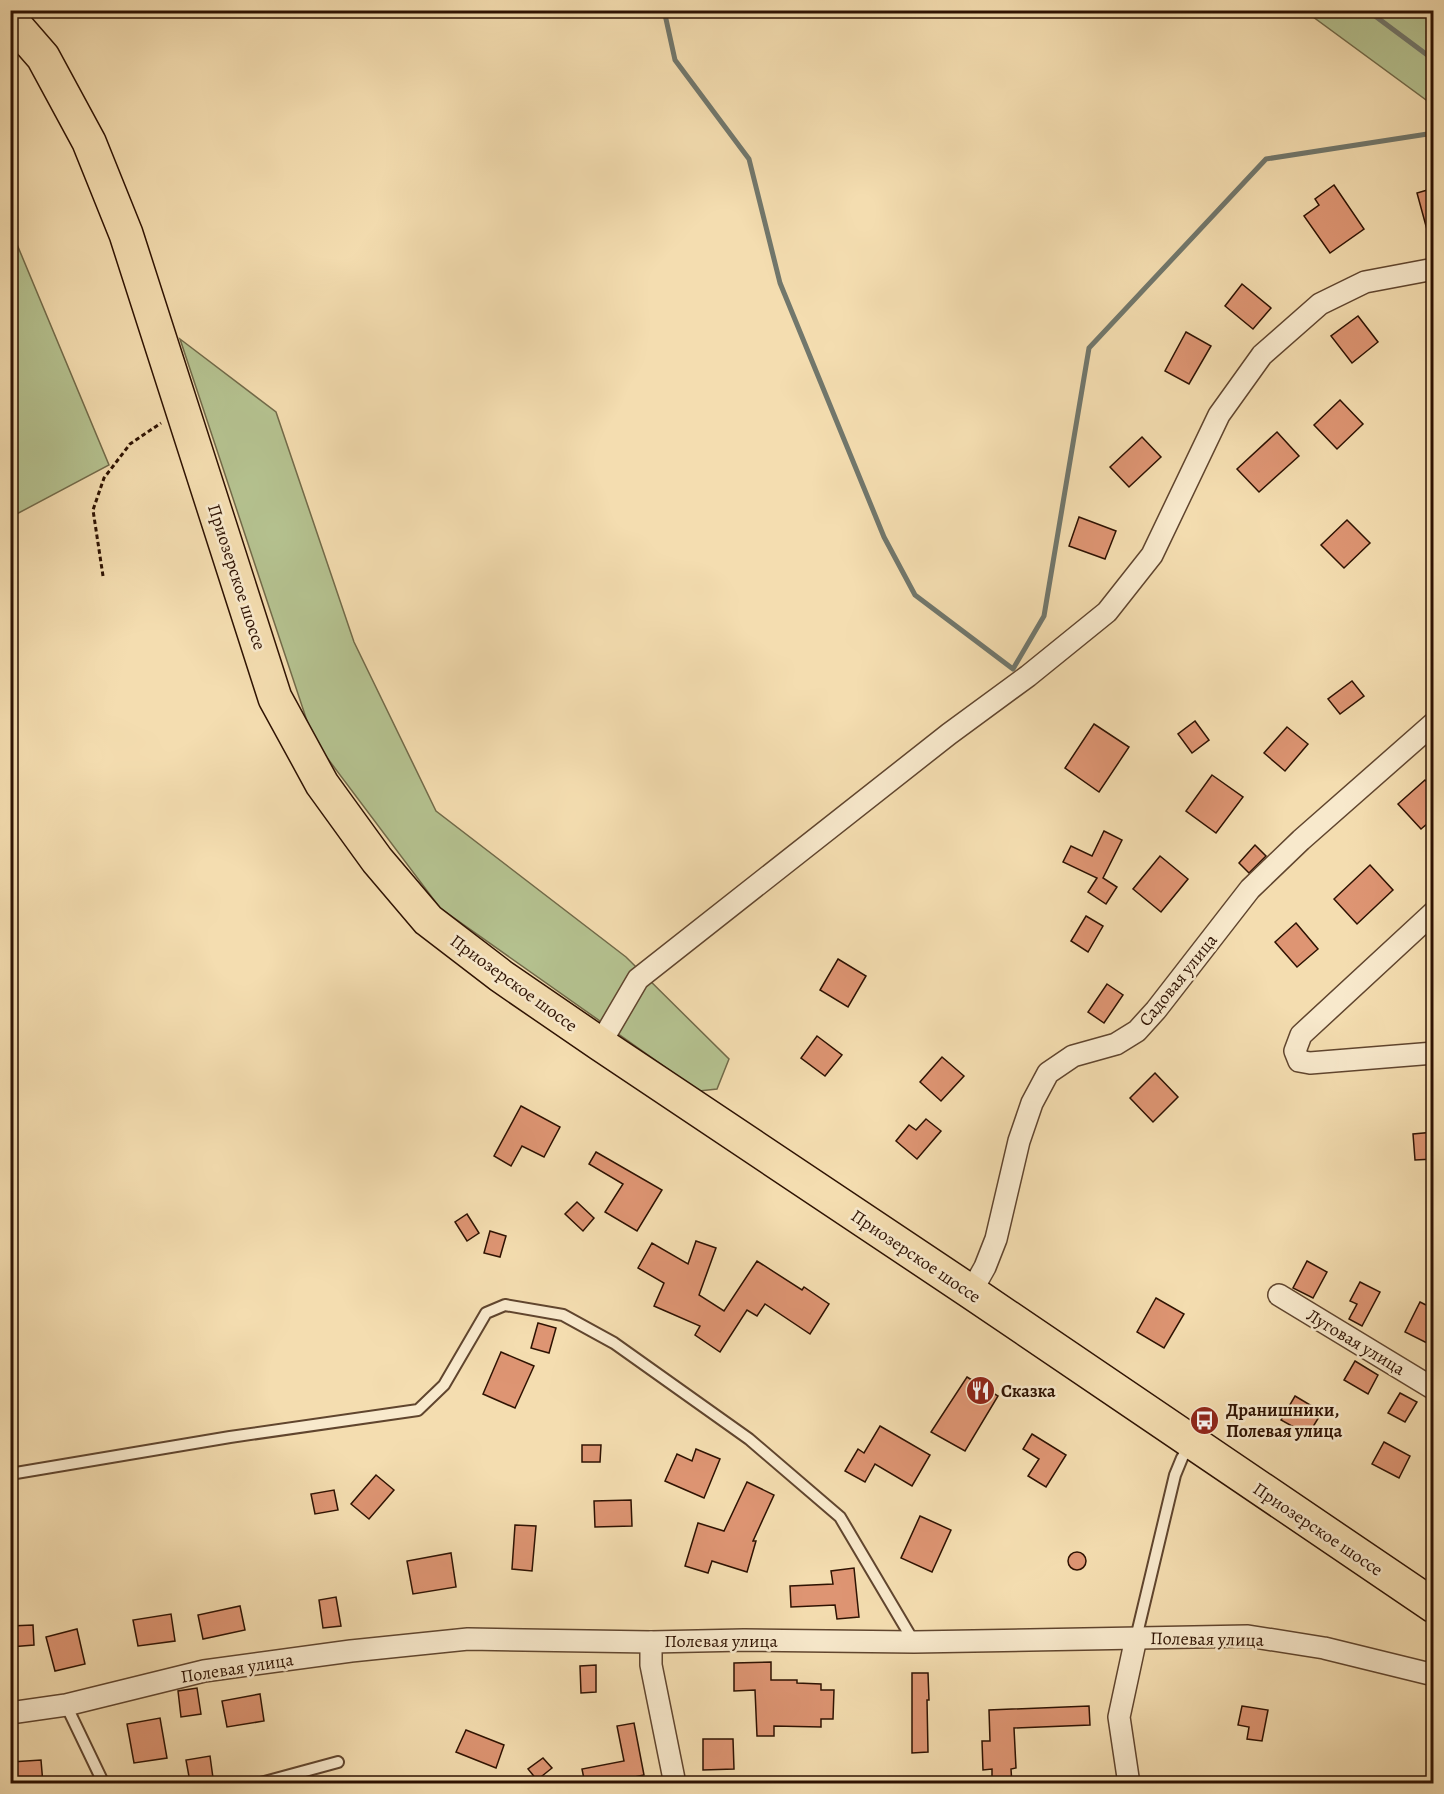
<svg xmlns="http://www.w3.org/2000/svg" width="1444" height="1794" viewBox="0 0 1444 1794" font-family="Alegreya,serif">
<rect width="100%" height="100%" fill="#f4ddb0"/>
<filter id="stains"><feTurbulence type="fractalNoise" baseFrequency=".00333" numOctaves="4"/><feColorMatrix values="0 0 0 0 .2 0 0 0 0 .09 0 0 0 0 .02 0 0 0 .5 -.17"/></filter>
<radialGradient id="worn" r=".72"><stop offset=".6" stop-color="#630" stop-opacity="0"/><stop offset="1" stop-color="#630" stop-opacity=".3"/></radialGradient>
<g fill="#b5c290" stroke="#726a49" stroke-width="1.5">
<polygon points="1305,11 1433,11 1433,105"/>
<polygon points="11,230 109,465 11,517 10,517"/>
<polygon points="180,339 276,412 354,642 436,811 626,957 729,1059 717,1089 699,1091 440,908 313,739"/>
</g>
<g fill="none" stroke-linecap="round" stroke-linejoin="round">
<g stroke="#71776c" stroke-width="5">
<polyline points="664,10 675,60 749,159 780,283 884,537 915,595 1013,669 1044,616 1089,348 1266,159 1434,133"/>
<polyline points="1367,10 1434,60"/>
</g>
</g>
<g fill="#de9573" stroke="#2e1202" stroke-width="1.5">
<polygon points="1334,185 1364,229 1330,253 1304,216 1319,205 1315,199"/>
<polygon points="1434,188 1434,237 1429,237 1417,193"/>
<polygon points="1242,284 1271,308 1253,329 1225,306"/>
<polygon points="1358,316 1378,342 1352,363 1331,336"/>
<polygon points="1186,332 1211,346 1189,384 1165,371"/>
<polygon points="1340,400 1363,424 1337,449 1314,425"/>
<polygon points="1277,432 1299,456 1259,492 1237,469"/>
<polygon points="1142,437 1161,457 1129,487 1110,467"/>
<polygon points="1079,517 1116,531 1105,559 1069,546"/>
<polygon points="1347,520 1370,543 1344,568 1321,545"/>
<polygon points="1352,681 1364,696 1340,714 1328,699"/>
<polygon points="1195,721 1209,740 1192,753 1178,734"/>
<polygon points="1094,724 1129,747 1099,792 1065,768"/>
<polygon points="1287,727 1308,744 1285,771 1264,753"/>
<polygon points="1212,775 1243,797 1216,833 1186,811"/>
<polygon points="1425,780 1434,789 1434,818 1421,829 1398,804"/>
<polygon points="1104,831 1122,840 1103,878 1117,887 1106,904 1088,892 1097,878 1063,862 1071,846 1092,856"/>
<polygon points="1255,845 1266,856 1249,873 1239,863"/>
<polygon points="1160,856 1188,879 1161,912 1133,889"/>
<polygon points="1370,865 1393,890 1357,924 1334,899"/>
<polygon points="1086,916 1103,926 1088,952 1071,941"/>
<polygon points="1296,923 1318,949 1297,967 1275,942"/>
<polygon points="838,959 866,976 848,1007 820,990"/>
<polygon points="1107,984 1123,995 1104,1023 1088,1012"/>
<polygon points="817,1036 842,1055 825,1076 801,1058"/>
<polygon points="942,1057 964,1076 941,1101 920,1082"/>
<polygon points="1155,1073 1178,1097 1153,1122 1130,1098"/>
<polygon points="521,1106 560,1127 544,1157 522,1146 511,1166 494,1156"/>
<polygon points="926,1119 941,1131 917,1159 896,1141 909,1125 916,1130"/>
<polygon points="1434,1132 1434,1159 1415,1160 1413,1134"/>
<polygon points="596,1152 662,1190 637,1231 605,1212 623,1184 589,1164"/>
<polygon points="577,1202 594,1218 583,1231 565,1214"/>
<polygon points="467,1214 479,1233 467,1241 455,1222"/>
<polygon points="490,1231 506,1236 500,1257 484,1253"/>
<polygon points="696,1241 716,1248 699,1295 724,1311 757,1261 802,1290 804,1287 829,1304 810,1334 765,1304 757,1316 747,1310 720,1352 695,1335 700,1326 654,1306 664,1283 638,1268 652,1243 688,1264"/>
<polygon points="1307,1261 1327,1272 1313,1298 1293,1288"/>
<polygon points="1360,1282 1380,1292 1362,1326 1349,1319 1357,1304 1350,1301"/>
<polygon points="1156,1298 1184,1314 1164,1348 1137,1332"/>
<polygon points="1420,1302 1434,1309 1434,1336 1429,1344 1405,1332"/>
<polygon points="538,1323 556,1328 549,1353 531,1348"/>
<polygon points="501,1352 534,1366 515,1408 483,1394"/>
<polygon points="1355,1361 1378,1375 1368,1394 1344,1380"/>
<polygon points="967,1377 998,1396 965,1451 931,1432"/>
<polygon points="1400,1393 1417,1402 1405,1422 1388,1413"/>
<polygon points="1295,1396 1322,1412 1308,1435 1281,1420"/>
<polygon points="880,1426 930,1455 912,1486 875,1464 865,1482 845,1471 858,1449 864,1453"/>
<polygon points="1032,1434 1066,1455 1046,1487 1028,1476 1039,1459 1023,1449"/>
<polygon points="1384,1442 1410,1456 1399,1478 1372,1464"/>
<polygon points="582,1445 601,1445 600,1462 582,1462"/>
<polygon points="696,1449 720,1459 704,1498 665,1481 677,1454 692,1461"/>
<polygon points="376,1475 394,1490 369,1519 351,1504"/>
<polygon points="747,1482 774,1495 753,1541 756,1541 747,1572 712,1561 708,1573 685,1566 698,1523 724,1531"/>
<polygon points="334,1490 338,1510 315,1514 311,1494"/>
<polygon points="631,1500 632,1526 595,1527 594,1501"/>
<polygon points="920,1516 951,1530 932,1572 901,1558"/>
<polygon points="515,1525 536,1526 532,1571 512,1569"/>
<circle cx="1077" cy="1561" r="9"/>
<polygon points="451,1553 456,1587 413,1594 407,1561"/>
<polygon points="854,1568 859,1617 837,1619 835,1605 791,1607 790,1586 833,1584 831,1571"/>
<polygon points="336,1597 341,1626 323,1628 319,1600"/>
<polygon points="240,1606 245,1630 203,1639 198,1615"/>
<polygon points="171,1614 175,1641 138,1646 133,1620"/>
<polygon points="33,1625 34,1645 10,1647 10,1626"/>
<polygon points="77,1629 85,1664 55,1671 46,1637"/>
<polygon points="771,1662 771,1680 797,1680 797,1683 821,1684 821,1690 834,1690 833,1719 821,1719 821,1727 774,1726 774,1736 757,1736 755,1690 734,1691 734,1663"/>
<polygon points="596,1665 596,1692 581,1693 580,1666"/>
<polygon points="912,1673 928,1673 929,1700 927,1700 928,1752 912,1753"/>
<polygon points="197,1688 201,1714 181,1717 178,1691"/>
<polygon points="260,1694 264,1721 227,1727 222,1701"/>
<polygon points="1089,1706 1090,1725 1014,1728 1016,1768 1011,1769 1012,1784 992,1784 992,1769 983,1770 982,1741 990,1741 989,1710"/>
<polygon points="1242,1706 1268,1710 1262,1741 1247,1739 1249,1727 1238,1725"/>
<polygon points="160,1718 167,1758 134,1763 127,1724"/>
<polygon points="634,1723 644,1775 601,1784 585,1784 582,1769 624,1761 617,1726"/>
<polygon points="466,1730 504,1745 496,1768 456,1752"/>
<polygon points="703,1739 733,1739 734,1769 703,1770"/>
<polygon points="210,1756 213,1778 190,1782 186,1760"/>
<polygon points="543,1758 552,1768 537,1780 528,1769"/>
<polygon points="41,1760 43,1784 13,1784 11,1762"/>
</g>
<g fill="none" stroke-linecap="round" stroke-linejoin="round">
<defs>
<g id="service">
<polyline points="10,1474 230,1437 418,1410 444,1385 486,1313 505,1305 563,1315 614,1343 749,1439 840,1517 914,1642"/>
<polyline points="1136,1638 1175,1475 1182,1458 1190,1445"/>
<polyline points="66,1705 101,1778 102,1784"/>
<polyline points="257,1784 338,1762"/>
</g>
<g id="minor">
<polyline points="1434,912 1301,1035 1295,1051 1299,1061 1310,1063 1434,1053"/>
<polyline points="600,1044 638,979 949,734 1028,676 1107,612 1152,555 1219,415 1262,355 1320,304 1365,282 1434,269"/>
<polyline points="971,1292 985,1267 996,1239 1019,1141 1032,1103 1048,1073 1073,1056 1116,1044 1137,1031 1156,1010 1250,889 1301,840 1434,723"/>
<polyline points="1279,1295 1434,1389"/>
<polyline points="651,1642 651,1665 675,1784"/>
<polyline points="10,1713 66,1705 204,1671 351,1651 468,1639 651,1642 744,1640 914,1642 1248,1636 1324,1648 1434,1675"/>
<polyline points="1129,1784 1119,1717 1136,1638"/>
</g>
<polyline id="primary" points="10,19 43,57 89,142 126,234 275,698 322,784 377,860 428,920 501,976 600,1044 971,1292 1434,1606"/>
</defs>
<use href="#service" stroke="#60452e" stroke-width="14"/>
<use href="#minor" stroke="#60452e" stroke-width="24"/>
<use href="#primary" stroke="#2e1202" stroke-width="36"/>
<polyline stroke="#2e1202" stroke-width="3" stroke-dasharray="4.5 3" stroke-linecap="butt" points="103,576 93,510 104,478 130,444 161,423"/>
<use href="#service" stroke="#f8e9cc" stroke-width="10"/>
<use href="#minor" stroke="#f8e9cc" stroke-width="21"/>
<use href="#primary" stroke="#f4ddb0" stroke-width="33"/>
</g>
<defs>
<symbol id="restaurant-disc" viewBox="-11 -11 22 22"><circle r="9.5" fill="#8f2418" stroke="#f8e9cc"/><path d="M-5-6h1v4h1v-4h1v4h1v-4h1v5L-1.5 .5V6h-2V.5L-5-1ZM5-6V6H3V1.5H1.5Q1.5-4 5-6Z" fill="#fff"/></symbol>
<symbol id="bus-disc" viewBox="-11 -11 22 22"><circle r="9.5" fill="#8f2418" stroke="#f8e9cc"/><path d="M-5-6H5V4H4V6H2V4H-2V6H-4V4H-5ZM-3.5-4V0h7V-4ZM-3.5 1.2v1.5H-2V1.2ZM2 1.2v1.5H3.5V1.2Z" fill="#fff"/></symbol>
</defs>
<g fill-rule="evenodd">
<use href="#restaurant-disc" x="964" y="1374" width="33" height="33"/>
<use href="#bus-disc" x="1188" y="1404" width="33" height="33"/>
</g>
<g text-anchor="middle" stroke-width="5" stroke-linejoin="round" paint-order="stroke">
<g font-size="18" fill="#2e1202" stroke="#f8e9cc">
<text transform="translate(237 577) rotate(72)" y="6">Приозерское шоссе</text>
<text transform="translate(1178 980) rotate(-51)" y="6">Садовая улица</text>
<text transform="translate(514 983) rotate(36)" y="6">Приозерское шоссе</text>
<text transform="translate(916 1256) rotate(34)" y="6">Приозерское шоссе</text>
<text transform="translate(1356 1342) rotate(31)" y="6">Луговая улица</text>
<text transform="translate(1318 1529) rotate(34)" y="6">Приозерское шоссе</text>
<text transform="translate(1207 1639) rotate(1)" y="6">Полевая улица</text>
<text x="721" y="1647">Полевая улица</text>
<text transform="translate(237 1668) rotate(-9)" y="6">Полевая улица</text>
</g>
<g font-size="18" font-weight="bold" fill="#2e1202" stroke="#f8e9cc" text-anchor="start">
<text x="1001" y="1397">Сказка</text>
<text x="1226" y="1416">Дранишники,<tspan x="1226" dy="21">Полевая улица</tspan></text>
</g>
</g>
<rect width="1444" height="1794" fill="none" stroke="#f4ddb0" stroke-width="36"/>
<rect x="12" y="12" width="1420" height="1770" fill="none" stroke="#2e1202" stroke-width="3"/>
<rect x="18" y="18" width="1408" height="1758" fill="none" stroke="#2e1202" stroke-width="1.5"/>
<rect width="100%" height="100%" filter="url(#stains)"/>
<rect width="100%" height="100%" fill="url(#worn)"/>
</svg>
